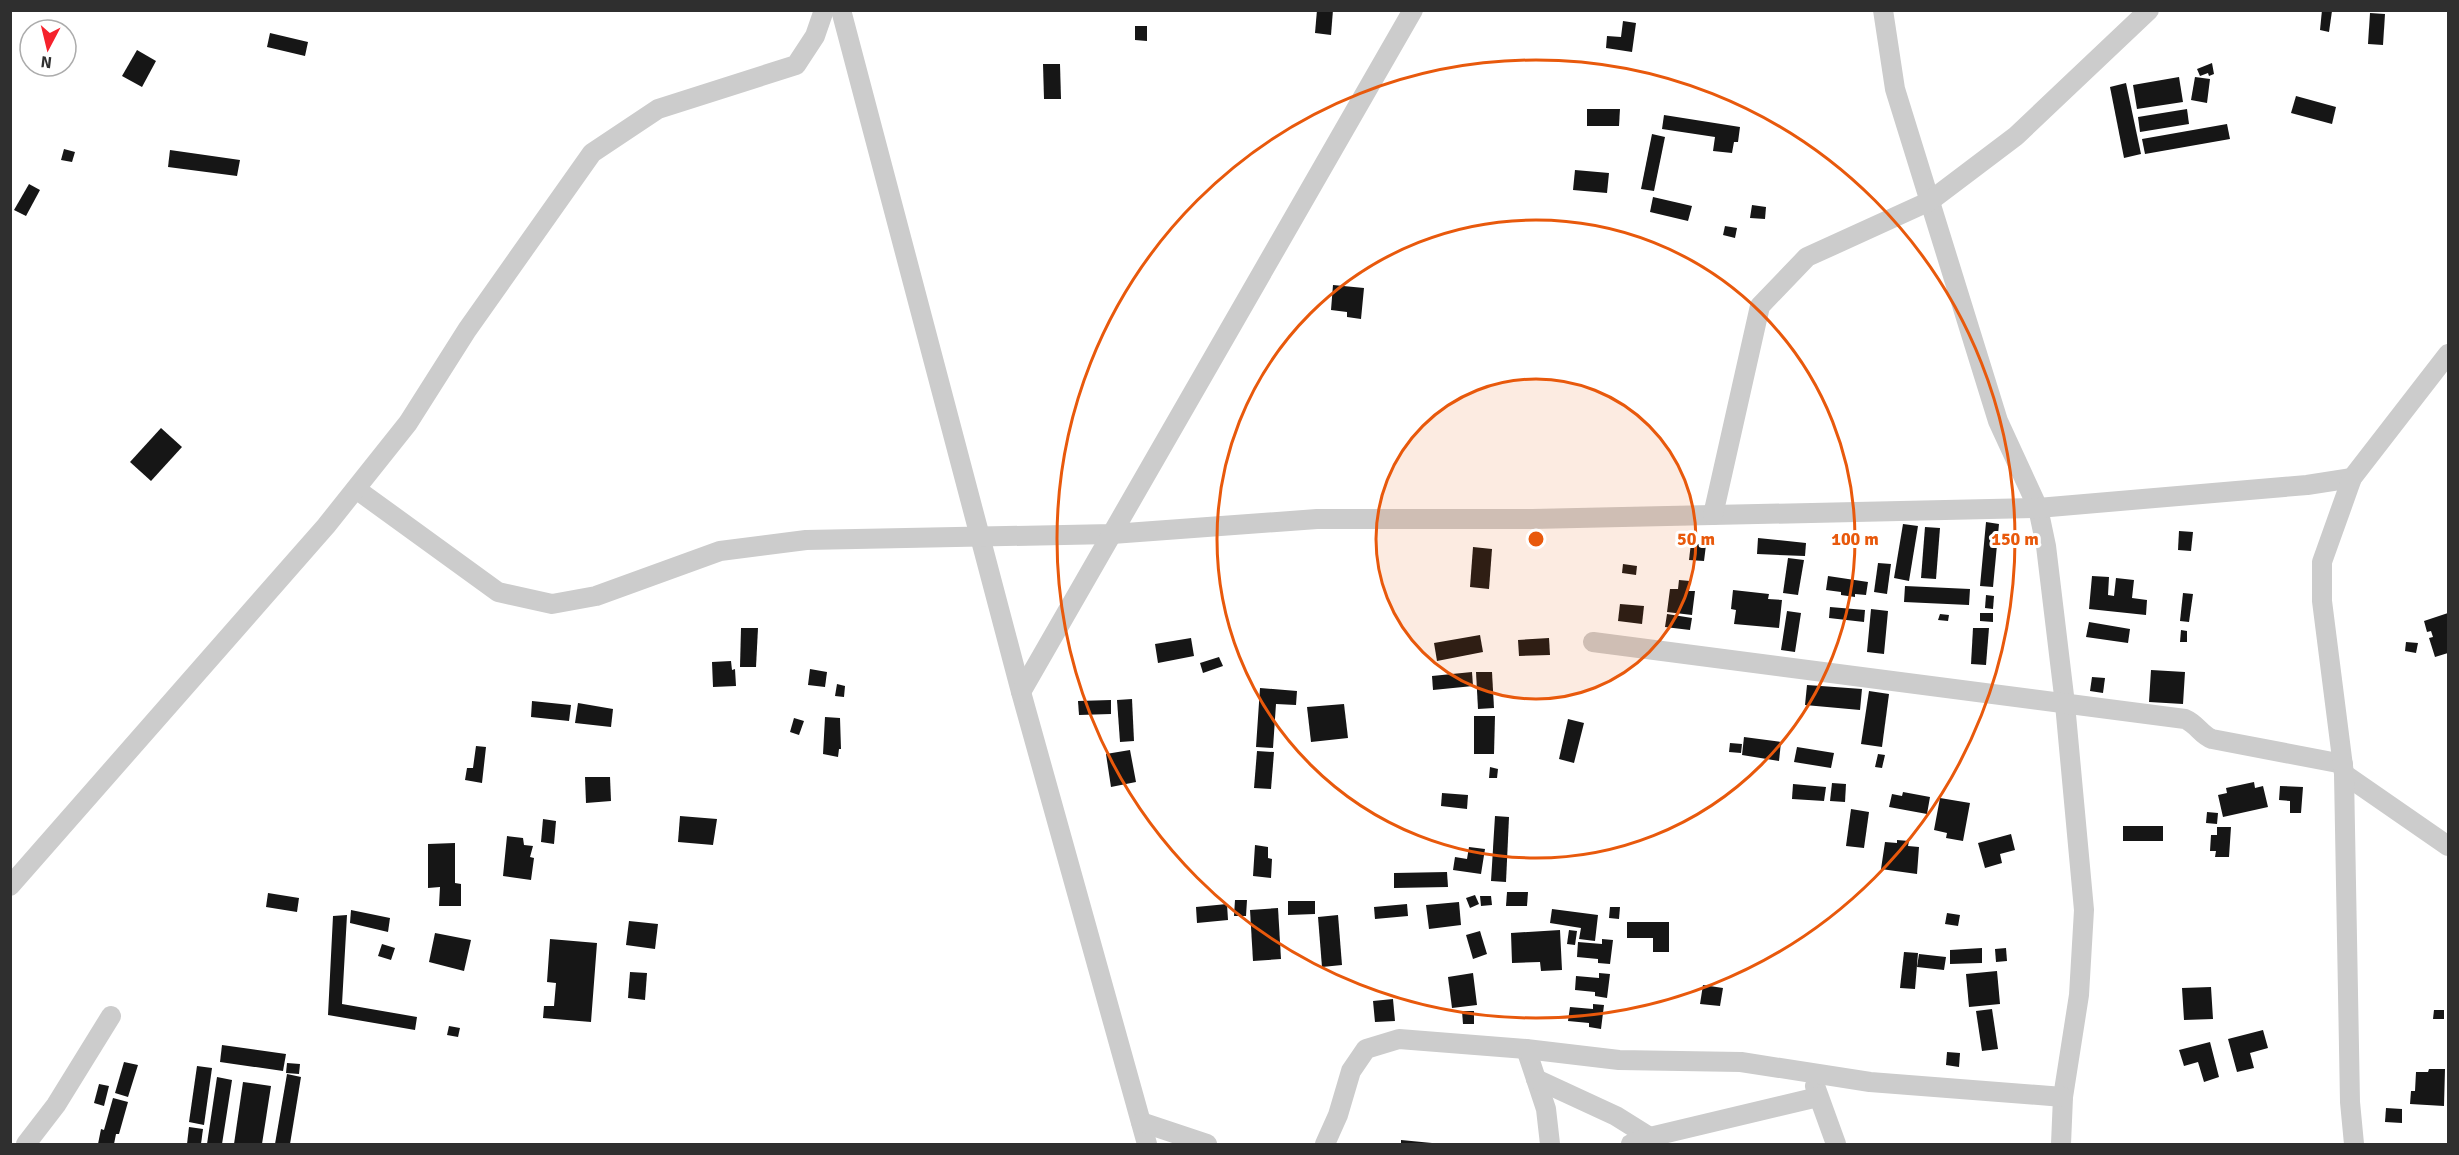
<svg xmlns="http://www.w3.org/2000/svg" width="2459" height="1155" viewBox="0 0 2459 1155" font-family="Signika,sans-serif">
<rect width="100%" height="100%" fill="#fff"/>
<g fill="#161616">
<polygon points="1317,10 1333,10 1331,35 1315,33"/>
<polygon points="2322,10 2332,11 2329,32 2320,30"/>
<polygon points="2370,13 2385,14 2383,45 2368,44"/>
<polygon points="1623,21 1636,23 1632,52 1606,48 1607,36 1621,37"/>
<polygon points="1135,26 1147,26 1147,41 1135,40"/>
<polygon points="270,33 308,42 305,56 267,47"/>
<polygon points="137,50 156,61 142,87 122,76"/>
<polygon points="2212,63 2214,74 2209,76 2208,73 2200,76 2197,69"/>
<polygon points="1043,64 1060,64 1061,99 1044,99"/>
<polygon points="2179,77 2183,102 2137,109 2133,85"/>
<polygon points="2195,77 2210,79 2207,103 2191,100"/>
<polygon points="2126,83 2141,154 2124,158 2110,87"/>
<polygon points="2296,96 2336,107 2332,124 2291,113"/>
<polygon points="1587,109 1620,109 1619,126 1587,126"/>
<polygon points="2187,109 2189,124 2140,132 2138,117"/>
<polygon points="1664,115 1740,127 1738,142 1734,142 1732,153 1713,151 1715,137 1662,129"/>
<polygon points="2227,124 2230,139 2145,154 2142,139"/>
<polygon points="1652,134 1665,137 1654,191 1641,189"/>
<polygon points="64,149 75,152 72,162 61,160"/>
<polygon points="170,150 240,160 237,176 168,167"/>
<polygon points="1575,170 1609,173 1607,193 1573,190"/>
<polygon points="29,184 40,190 26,216 14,210"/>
<polygon points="1653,197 1692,206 1688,221 1650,212"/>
<polygon points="1752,205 1766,207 1765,219 1750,218"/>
<polygon points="1725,226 1737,228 1735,238 1723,235"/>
<polygon points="1333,285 1364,288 1361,319 1347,317 1347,312 1331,310"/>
<polygon points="161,428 182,447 151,481 130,462"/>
<polygon points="1986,522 1999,524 1993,587 1980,586"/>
<polygon points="1903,524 1918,526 1909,581 1894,578"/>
<polygon points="1925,527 1940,528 1936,579 1921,578"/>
<polygon points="2179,531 2193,532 2191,551 2178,550"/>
<polygon points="1758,538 1806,543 1805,556 1757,554"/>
<polygon points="1691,543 1706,545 1704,561 1689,560"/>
<polygon points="1473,547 1492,549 1489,589 1470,587"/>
<polygon points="1788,558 1804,560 1798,595 1783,593"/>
<polygon points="1878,563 1891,564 1887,594 1874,592"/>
<polygon points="1623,564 1637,566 1636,575 1622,573"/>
<polygon points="1828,576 1868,582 1866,595 1855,594 1855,597 1841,595 1841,592 1826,590"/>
<polygon points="2092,576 2109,577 2108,595 2114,596 2116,578 2134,580 2132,598 2147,600 2146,615 2089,609"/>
<polygon points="1679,580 1690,581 1689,591 1695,591 1692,615 1667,612 1670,589 1678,589"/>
<polygon points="1905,586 1970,589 1969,605 1904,602"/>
<polygon points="1733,590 1769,594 1768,599 1782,600 1779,628 1734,624 1736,610 1731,609"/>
<polygon points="2183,593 2193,594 2189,622 2180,621"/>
<polygon points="1986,595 1994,596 1993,609 1985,608"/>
<polygon points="1620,604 1644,606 1642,624 1618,621"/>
<polygon points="1830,607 1865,610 1864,622 1829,618"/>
<polygon points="1871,609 1888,611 1884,654 1867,652"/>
<polygon points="1787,611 1801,613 1795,652 1781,650"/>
<polygon points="1980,613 1993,613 1993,622 1980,621"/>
<polygon points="2448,613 2448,653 2435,657 2429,638 2433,637 2431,631 2427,632 2424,621"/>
<polygon points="1667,614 1692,618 1690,630 1665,627"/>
<polygon points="1940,614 1949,615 1948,621 1938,620"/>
<polygon points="2089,622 2130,629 2128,643 2086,637"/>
<polygon points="741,628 758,628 756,667 740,667"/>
<polygon points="1973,628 1989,628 1986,665 1971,664"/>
<polygon points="2181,630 2187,631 2187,642 2180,642"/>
<polygon points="1480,635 1483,652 1437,661 1434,643"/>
<polygon points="1191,638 1194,656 1158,663 1155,644"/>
<polygon points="1549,638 1550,655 1519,656 1518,640"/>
<polygon points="2406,642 2418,643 2416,653 2405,651"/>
<polygon points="1219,657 1223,666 1203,673 1200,663"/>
<polygon points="731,661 732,670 735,669 736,686 713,687 712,662"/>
<polygon points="810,669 827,672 825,687 808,685"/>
<polygon points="2151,670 2185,672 2183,704 2149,702"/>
<polygon points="1472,672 1473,686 1433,690 1432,676"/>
<polygon points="1476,672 1492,672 1494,708 1478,709"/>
<polygon points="2092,677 2105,678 2103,693 2090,691"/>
<polygon points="837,684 845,686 844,697 835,696"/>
<polygon points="1807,685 1862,689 1860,710 1805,705"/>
<polygon points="1260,688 1297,691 1296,705 1276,704 1273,748 1256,747"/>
<polygon points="1869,691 1889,694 1882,747 1861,744"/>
<polygon points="1132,699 1134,741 1120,742 1117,700"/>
<polygon points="1111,700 1111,714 1079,715 1078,701"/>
<polygon points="532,701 571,705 569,721 531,717"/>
<polygon points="578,703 613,709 611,727 575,723"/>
<polygon points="1344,704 1348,738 1311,742 1307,707"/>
<polygon points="1474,716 1495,716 1494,754 1474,754"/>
<polygon points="825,717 840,718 841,749 839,749 838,757 823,754"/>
<polygon points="794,718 804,721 799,735 790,732"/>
<polygon points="1568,719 1584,723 1574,763 1559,759"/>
<polygon points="1744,737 1781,742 1779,761 1742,755"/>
<polygon points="1730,743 1742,744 1741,753 1729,752"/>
<polygon points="476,746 486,747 482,783 465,780 467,768 473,768"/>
<polygon points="1797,747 1834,753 1831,768 1794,762"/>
<polygon points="1130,750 1136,782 1111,787 1106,754"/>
<polygon points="1257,751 1274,752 1271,789 1254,788"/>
<polygon points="1878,754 1885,755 1882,768 1875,767"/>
<polygon points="1490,767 1498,769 1497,778 1489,778"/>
<polygon points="585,777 610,777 611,801 586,803"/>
<polygon points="2254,782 2255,788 2263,786 2268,807 2223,817 2218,795 2227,793 2226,788"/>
<polygon points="1832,783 1846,784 1845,802 1830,801"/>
<polygon points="1793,784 1826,787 1824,801 1792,799"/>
<polygon points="2280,786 2303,787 2301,813 2290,813 2290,801 2279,800"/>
<polygon points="1903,792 1930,797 1927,814 1889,807 1892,794 1902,796"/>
<polygon points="1442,793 1468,795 1467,809 1441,806"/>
<polygon points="1940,798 1970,803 1963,841 1946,838 1947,833 1934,830"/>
<polygon points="1851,809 1869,812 1864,848 1846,846"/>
<polygon points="2207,812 2218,813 2217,824 2206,823"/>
<polygon points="680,816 717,819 713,845 678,842"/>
<polygon points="1495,816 1509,817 1506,882 1491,881"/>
<polygon points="543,819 556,821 554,844 541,842"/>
<rect x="2123" y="826" width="40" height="15"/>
<polygon points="2217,827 2231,827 2229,857 2215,857 2216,851 2210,851 2211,835 2217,835"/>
<polygon points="2011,834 2015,850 2000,854 2002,863 1985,868 1978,843"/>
<polygon points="507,836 523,838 524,845 533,846 530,857 534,858 531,880 503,876"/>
<polygon points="1897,840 1909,841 1908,846 1919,847 1917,874 1881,869 1885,842 1897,843"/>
<polygon points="455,843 455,883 461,884 461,906 439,906 440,887 428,888 428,844"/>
<polygon points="1255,845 1268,847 1268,858 1272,859 1271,878 1253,876"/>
<polygon points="1469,847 1485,849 1481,874 1453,870 1455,857 1467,859"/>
<polygon points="1447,872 1448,887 1394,888 1394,873"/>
<polygon points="1507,892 1528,892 1527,906 1506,906"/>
<polygon points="268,893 299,898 297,912 266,907"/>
<polygon points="1475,895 1479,904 1470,908 1466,898"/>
<polygon points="1480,896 1491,896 1492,905 1481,906"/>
<polygon points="1235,900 1247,900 1246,916 1234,916"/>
<polygon points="1288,901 1315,901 1315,914 1288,915"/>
<polygon points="1459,902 1461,925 1429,929 1426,905"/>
<polygon points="1227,904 1228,920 1197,923 1196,907"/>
<polygon points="1407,904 1408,916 1375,919 1374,907"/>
<polygon points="1610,907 1620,907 1619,919 1609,918"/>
<polygon points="1278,908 1281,959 1253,961 1250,910"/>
<polygon points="1552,909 1598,915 1595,941 1579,939 1581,928 1550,923"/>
<polygon points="351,910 390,918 388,932 350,923"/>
<polygon points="1947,913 1960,915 1958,926 1945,924"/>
<polygon points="347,915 342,1004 417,1017 415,1030 328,1015 333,916"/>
<polygon points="1338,915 1342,965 1322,967 1318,917"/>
<polygon points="629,921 658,924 655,949 626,945"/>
<polygon points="1627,922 1669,922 1669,952 1653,952 1653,938 1627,938"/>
<polygon points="1560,930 1562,970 1541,971 1540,962 1512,963 1511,933"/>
<polygon points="1569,930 1577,931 1575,945 1567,944"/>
<polygon points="1480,931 1487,954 1473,959 1466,935"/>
<polygon points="435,933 471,940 464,971 429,962"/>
<polygon points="550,939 597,943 591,1022 543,1018 544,1006 554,1006 556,983 547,982"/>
<polygon points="1602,939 1613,940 1610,964 1598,963 1598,959 1577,957 1578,942 1602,944"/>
<polygon points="382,944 395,948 391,960 378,956"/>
<polygon points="1982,948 1982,963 1950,964 1950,950"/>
<polygon points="2006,948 2007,961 1996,962 1995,949"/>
<polygon points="1904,952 1918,953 1915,989 1900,988"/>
<polygon points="1919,954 1946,957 1944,970 1917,967"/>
<polygon points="1997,971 2000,1004 1969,1007 1966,974"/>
<polygon points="630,972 647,973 645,1000 628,998"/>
<polygon points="1473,973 1477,1005 1452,1008 1448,977"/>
<polygon points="1599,973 1610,974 1607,998 1595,996 1595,992 1575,990 1576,976 1599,978"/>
<polygon points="1703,985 1723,988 1720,1006 1700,1004"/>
<polygon points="2211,987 2213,1019 2184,1020 2182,988"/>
<polygon points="1393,999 1395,1021 1375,1022 1373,1001"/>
<polygon points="1593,1004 1604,1005 1601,1029 1589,1027 1589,1023 1568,1021 1570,1007 1593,1009"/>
<polygon points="1992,1009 1998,1049 1982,1051 1976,1011"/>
<polygon points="2434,1010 2444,1010 2444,1019 2433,1019"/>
<polygon points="1462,1011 1474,1011 1474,1024 1463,1024"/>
<polygon points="449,1026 460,1028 458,1037 447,1035"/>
<polygon points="2263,1030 2268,1048 2250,1053 2254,1068 2237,1072 2228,1039"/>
<polygon points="2210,1042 2219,1077 2204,1082 2198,1062 2184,1066 2179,1050"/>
<polygon points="222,1045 286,1054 283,1071 220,1062"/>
<polygon points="1947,1052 1960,1053 1959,1067 1946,1065"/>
<polygon points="124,1062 138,1065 128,1097 115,1093"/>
<polygon points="287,1063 300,1064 299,1074 286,1073"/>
<polygon points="197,1066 212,1068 204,1125 189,1122"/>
<polygon points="2429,1069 2445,1069 2444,1106 2410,1104 2411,1091 2415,1091 2416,1072 2428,1072"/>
<polygon points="287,1074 301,1077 290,1144 275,1144"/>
<polygon points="217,1077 232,1080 222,1144 207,1144"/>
<polygon points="243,1082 271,1086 262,1144 234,1144"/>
<polygon points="99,1084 109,1086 104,1106 94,1103"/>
<polygon points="113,1098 128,1102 119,1134 116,1134 114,1144 98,1144 101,1129 104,1130"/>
<polygon points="2386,1108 2402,1109 2402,1123 2385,1122"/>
<polygon points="189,1127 203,1129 201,1144 187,1144"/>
<polygon points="1401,1140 1432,1143 1432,1144 1401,1144"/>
</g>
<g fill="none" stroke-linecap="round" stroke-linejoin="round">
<g stroke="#ccc" stroke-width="20">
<polyline points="841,10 1021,692 1147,1144"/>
<polyline points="1883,10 1895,89 1998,421 2038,508 2046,546 2065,704 2084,910 2079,995 2063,1097 2061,1144"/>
<polyline points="356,489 498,592 552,604 596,596 720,551 806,540 1112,534 1317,519 1532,519 2038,508 2307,485 2352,478"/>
<polyline points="1713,515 1760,306 1807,257 1930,201 2016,136 2149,10"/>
<path d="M1593 642 2185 719C2197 724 2201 735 2212 739L2343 764"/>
<polyline points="1021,692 1413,10"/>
<polyline points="2344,774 2448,846"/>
<polyline points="10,886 326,526 408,423 467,330 592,153 658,109 796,65 815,36 824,10"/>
<polyline points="1526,1049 1546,1109 1550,1144"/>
<polyline points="1536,1079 1616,1116 1656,1141"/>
<polyline points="1815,1086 1836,1144"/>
<polyline points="1141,1122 1207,1144"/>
<polyline points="26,1144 56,1105 111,1016"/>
<polyline points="1325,1144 1338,1115 1351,1071 1366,1049 1399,1039 1526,1049 1619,1060 1741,1062 1870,1082 2063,1097"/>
<polyline points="1631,1144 1650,1137 1818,1097"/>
<polyline points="2354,1144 2350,1102 2344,774 2322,601 2322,562 2352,478 2448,354"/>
</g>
</g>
<circle cx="1536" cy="539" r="160" fill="#e8590c" fill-opacity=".12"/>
<g fill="none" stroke="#e8590c" stroke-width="3">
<circle cx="1536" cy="539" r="160"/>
<circle cx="1536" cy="539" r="319"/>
<circle cx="1536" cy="539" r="479"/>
</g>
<circle cx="1536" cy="539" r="9" fill="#e8590c" stroke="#fff" stroke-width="3"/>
<g font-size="18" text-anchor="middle" font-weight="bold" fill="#e8590c" stroke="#fff" stroke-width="6" stroke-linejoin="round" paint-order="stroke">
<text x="1696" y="545">50 m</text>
<text x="1855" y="545">100 m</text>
<text x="2015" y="545">150 m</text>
</g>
<rect width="2459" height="1155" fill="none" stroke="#2f2f2f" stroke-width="24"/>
<g transform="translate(48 48) rotate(187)"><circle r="28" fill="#ffffff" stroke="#acacac" stroke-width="1.5"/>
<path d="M0-4.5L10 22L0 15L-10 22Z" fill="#f5222c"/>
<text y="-9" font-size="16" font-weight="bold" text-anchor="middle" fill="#2f2f2f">N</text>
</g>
</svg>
